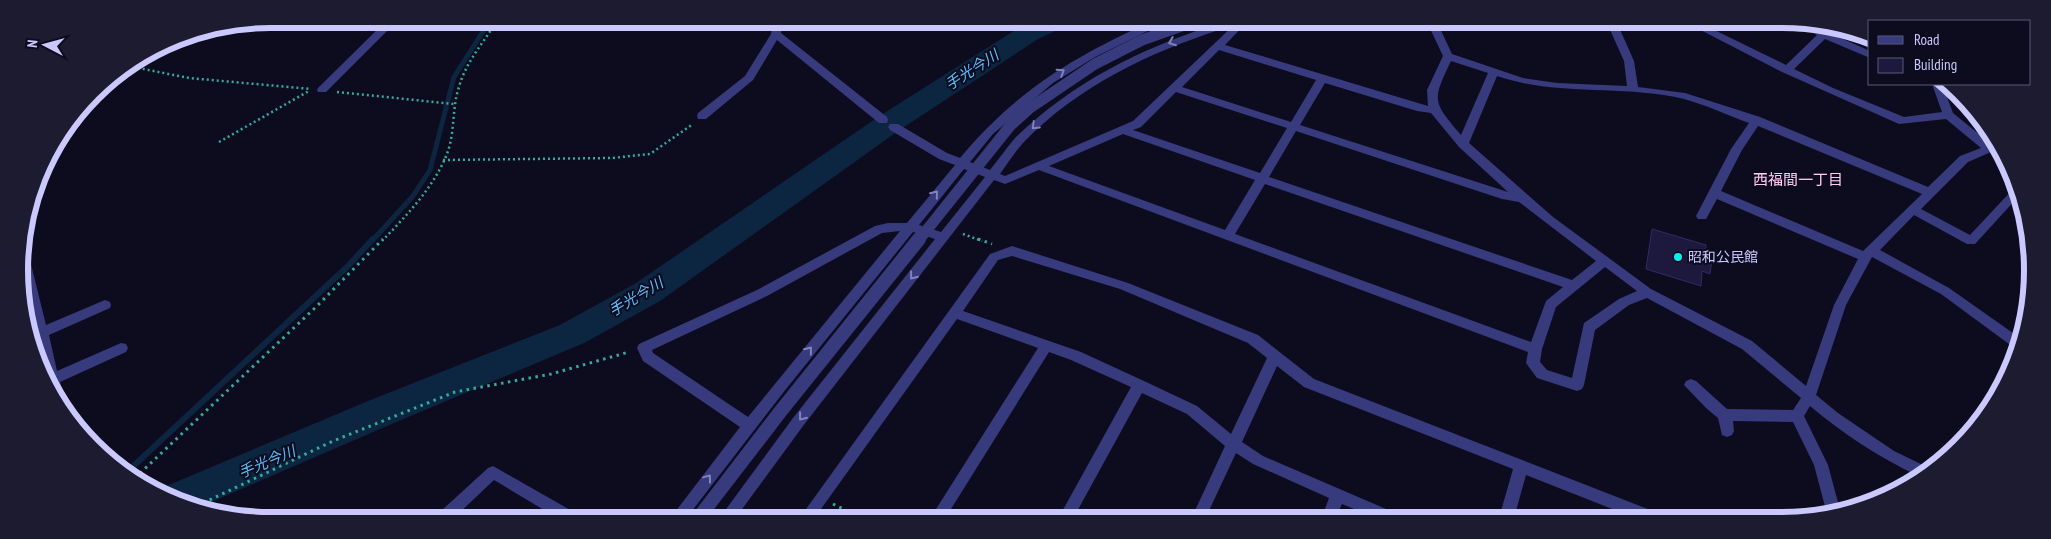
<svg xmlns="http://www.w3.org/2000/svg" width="2051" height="539" viewBox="0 0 2051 539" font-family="'PT Sans Narrow','Noto Sans JP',sans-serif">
<rect width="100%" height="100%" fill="#0d0c1e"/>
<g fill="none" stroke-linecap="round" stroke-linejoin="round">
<polyline stroke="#0c2541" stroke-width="5" points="372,241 413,196 430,170 454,77 491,19"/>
<polyline stroke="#0c2541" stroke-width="6" points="127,472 348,266 373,239"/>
<polygon fill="#0c2541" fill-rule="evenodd" points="1034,21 1068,21 1064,27 1038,39 898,131 660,301 584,343 394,423 200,507 162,493 164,487 368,401 560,325 636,283 878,117 1020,27"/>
</g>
<polygon fill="#1d183e" stroke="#312a6a" points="1652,229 1706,245 1705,256 1712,258 1710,274 1702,271 1701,286 1646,269"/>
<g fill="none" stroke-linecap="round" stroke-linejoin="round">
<g stroke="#2eae9b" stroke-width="2.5" stroke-dasharray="2 3" stroke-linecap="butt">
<polyline points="128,66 189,78 311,89"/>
<polyline points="337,92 454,104"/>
<polyline points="219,142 309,91"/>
<polyline points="443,160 612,158 650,154 693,124"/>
<polyline points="963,234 982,241"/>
<path d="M382 241C407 215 436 185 448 151 455 131 452 107 459 87 465 65 479 48 491 30"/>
</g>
<g stroke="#2eae9b" stroke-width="3" stroke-dasharray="2.5 4.5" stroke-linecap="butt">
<polyline points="978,239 992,244"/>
<polyline points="135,478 317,306 383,239"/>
<polyline points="833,504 860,517"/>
<polyline points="197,506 333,441 455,392 551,374 629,352"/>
</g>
<g fill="#373a7c" fill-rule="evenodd">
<polygon points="388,19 399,19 326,92 318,92 317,90 318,88"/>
<polygon points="473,19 498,19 501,22 496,25"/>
<polygon points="773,20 783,20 781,33 887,117 888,120 887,123 879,123 777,40 753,80 706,119 698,119 697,116 698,113 745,76 771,34"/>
<polygon points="1015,21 1025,21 1024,31 1016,31"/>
<path d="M1153 21H1168L1095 57 1053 83 993 134 970 162 990 170C999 159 1007 147 1016 137 1073 82 1140 49 1214 25H1222V29C1148 53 1078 86 1023 143 1015 152 1007 164 1000 174L1005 176 1133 121 1237 22H1247L1225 45 1428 106 1427 90 1443 56 1427 22H1437L1452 54 1523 78 1557 83 1627 86 1624 61 1607 23H1617L1634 61 1638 87 1685 93 1760 117 1928 187 1960 156 1981 148 1946 119 1899 124 1782 72 1687 23H1700L1786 65 1817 35 1793 23H1807L1870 51V58L1825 39 1794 69 1833 88 1904 117 1942 112 1932 84H1942L1953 113 1991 144 1995 142 1998 149 1968 162 1921 209 1970 235 2014 188 2018 197 1975 244H1967L1914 215 1880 250 1949 288 2020 338 2016 348 2013 347 1941 294 1872 257 1846 305 1816 395 1838 413 1894 451 1929 468 1918 476C1879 457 1843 434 1810 406L1804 416 1828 465 1840 510 1827 514 1814 465 1793 422 1733 421 1734 431 1732 435 1727 437 1722 435 1718 418 1706 408 1684 385 1686 381 1691 379 1696 381 1727 409 1793 410 1801 398 1742 349 1647 298 1629 305 1595 330 1584 385 1582 389 1577 391 1537 378 1526 363 1528 352 1039 170 1005 184 994 180 803 426 737 516H721L793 418 935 239 913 232 786 389 688 516H672L740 427 643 361 637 348 639 344 757 290 875 226 888 223H907L955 165 939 159 890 130 888 127 890 124H898L947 153 960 158C1016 91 1074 56 1153 21ZM1219 50 1316 80 1291 122 1182 87ZM1451 61 1488 73 1461 135C1432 101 1432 101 1451 61ZM1497 76C1558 97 1622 84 1684 99 1706 105 1727 115 1749 123L1731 149 1696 216 1698 219H1706L1717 199 1858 259 1834 305 1806 386 1752 341 1651 289 1553 217 1469 143ZM1325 83 1417 111 1431 113 1459 147 1508 192 1300 125ZM1176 92 1287 128 1260 173 1133 130 1141 127ZM1758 126 1922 194 1863 251 1721 191 1742 150ZM1296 131 1502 199 1519 202 1596 261 1572 280 1269 177ZM1123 134 1255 180 1225 230 1049 166ZM964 169 985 177 941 232 919 225ZM1265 184 1563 287 1546 301 1531 342 1235 234ZM900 231 748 417 653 353 652 350 767 296 882 233ZM1605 267 1637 291 1619 299 1584 323 1572 378 1547 370 1540 362 1542 349 1556 307Z"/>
<polygon points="22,244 27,248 46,325 105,300 110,302 111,305 110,308 49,335 57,371 121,343 126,344 128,348 126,352 60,382 64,397 60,402 44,373 23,284 19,253"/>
<path d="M1012 246 1128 283 1258 335 1314 379 1658 513 1660 518H1635L1526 475 1514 518H1499L1513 469 1304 387 1277 366 1242 442 1263 456 1393 512 1395 517H1373L1342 504 1336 517H1322L1329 498 1253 464 1236 453 1206 517H1192L1225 446 1187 414 1142 393 1074 517H1059L1131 387 1071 360 1049 352 946 517H931L1038 348 957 319 816 516H801L990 254ZM1012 256 1120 289 1248 343 1267 358 1231 434 1197 406 1144 381 1081 352 963 311 998 260Z"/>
<polygon points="493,466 572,511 574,516 554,516 494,480 456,516 439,516 441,511 488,468"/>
</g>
<polyline stroke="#373a7c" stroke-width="11" points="918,241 1010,126 1030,108 1095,64 1142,40 1193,22"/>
<polyline stroke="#373a7c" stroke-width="14" points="700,516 780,412 919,239"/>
</g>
<defs><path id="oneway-chevron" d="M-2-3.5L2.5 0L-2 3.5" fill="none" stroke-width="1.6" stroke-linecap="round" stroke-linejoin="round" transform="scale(1.25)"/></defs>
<g stroke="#8082be">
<use href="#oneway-chevron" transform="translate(1172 42) rotate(159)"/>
<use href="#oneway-chevron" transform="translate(1061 72) rotate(-33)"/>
<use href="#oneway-chevron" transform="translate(1035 126) rotate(136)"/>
<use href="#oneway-chevron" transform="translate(935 194) rotate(-51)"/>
<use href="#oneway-chevron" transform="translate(913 276) rotate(128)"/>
<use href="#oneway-chevron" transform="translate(809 350) rotate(-51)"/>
<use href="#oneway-chevron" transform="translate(802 417) rotate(128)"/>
<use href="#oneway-chevron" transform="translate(708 478) rotate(-53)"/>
</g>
<circle fill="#02eef2" stroke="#0d0c1e" stroke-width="2" cx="1678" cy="257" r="5"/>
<g text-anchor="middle" stroke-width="4" stroke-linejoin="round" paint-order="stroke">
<g font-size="14" fill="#cac9ff" stroke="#0d0c1e" text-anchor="start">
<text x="1688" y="262">昭和公民館</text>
</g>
<g font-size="15" font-style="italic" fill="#58bffe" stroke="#0d0c1e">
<text transform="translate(972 70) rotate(-33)" y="5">手光今川</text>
<text transform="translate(636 297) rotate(-31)" y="5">手光今川</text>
<text transform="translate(267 462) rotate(-23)" y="5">手光今川</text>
</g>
<g font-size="15" fill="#ffcbf0" stroke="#0d0c1e">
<text x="1798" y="185">西福間一丁目</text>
</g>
</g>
<path d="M0 0H2051V539H0ZM270 28H1782A242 242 0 0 1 2024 270V270A242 242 0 0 1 1782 512H270A242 242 0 0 1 28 270V270A242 242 0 0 1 270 28Z" fill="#1c1b30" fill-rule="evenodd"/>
<path fill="none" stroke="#cac9ff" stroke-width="6" d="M270 28H1782A242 242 0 0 1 2024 270V270A242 242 0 0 1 1782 512H270A242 242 0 0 1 28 270V270A242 242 0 0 1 270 28Z"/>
<rect x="1868" y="20" width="162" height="65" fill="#0d0c1e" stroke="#595878"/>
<rect x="1878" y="36" width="25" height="8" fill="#373a7c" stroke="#595878"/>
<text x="1914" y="45" font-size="15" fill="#cac9ff">Road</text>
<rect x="1878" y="58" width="25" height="15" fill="#1d183e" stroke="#595878"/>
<text x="1914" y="70" font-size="15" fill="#cac9ff">Building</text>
<g transform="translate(45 45) rotate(276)" stroke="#0d0c1e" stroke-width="4" paint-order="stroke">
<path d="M0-4L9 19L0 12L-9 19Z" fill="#cac9ff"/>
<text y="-8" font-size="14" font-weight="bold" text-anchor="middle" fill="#cac9ff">N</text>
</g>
</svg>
